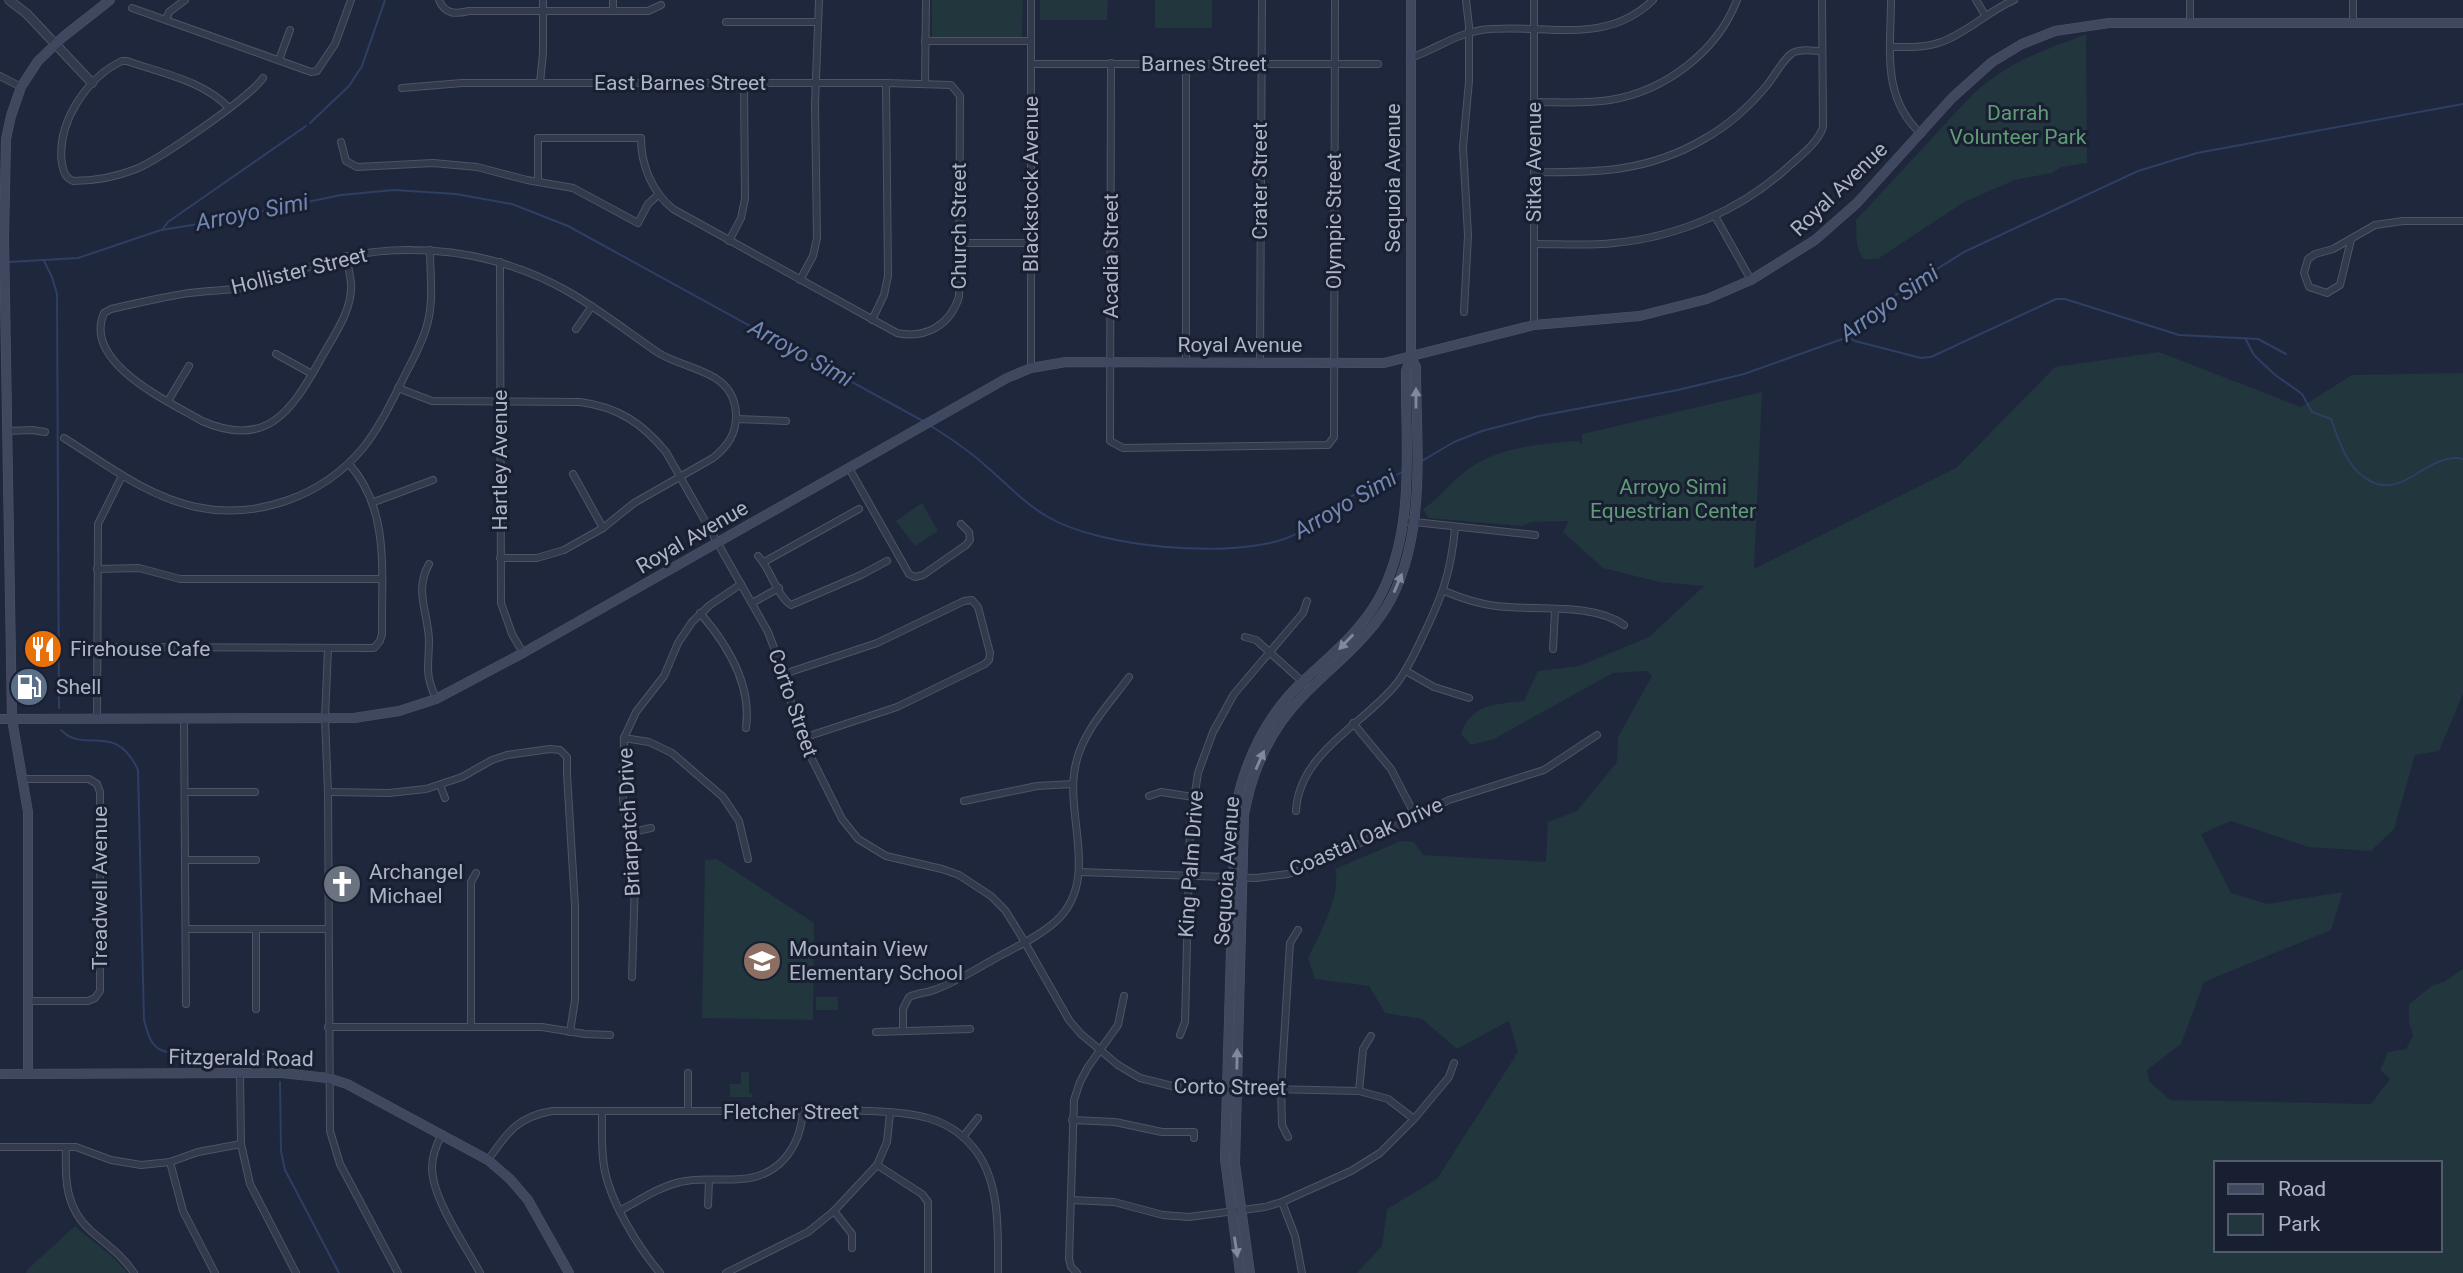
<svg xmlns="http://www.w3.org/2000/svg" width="2463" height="1273" viewBox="0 0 2463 1273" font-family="Roboto,sans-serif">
<rect width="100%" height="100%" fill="#1f273c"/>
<g fill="#21363d" fill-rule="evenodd">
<polygon points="932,0 1023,0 1022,38 932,37"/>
<polygon points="1040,0 1108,0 1107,20 1040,20"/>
<rect x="1155" y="0" width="57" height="28"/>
<path d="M2086 34 2087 163 2061 167 2052 173 2015 180 1964 202 1878 259H1864C1854 249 1857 233 1856 220L1973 94C2013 59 2039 53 2086 34Z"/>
<path d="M2159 352 2301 407 2352 375 2463 373V694L2439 751 2415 755 2394 829 2371 851 2308 847 2231 821 2201 834 2231 893 2268 904 2343 892 2331 930 2204 982 2181 1044 2147 1070 2150 1082 2170 1100 2371 1104 2390 1079 2380 1070 2388 1052 2406 1049 2413 1036 2409 1022V1004L2433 985 2444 982 2463 969V1273H1357L1382 1246 1387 1209 1437 1179 1518 1052 1509 1021 1457 1049 1422 1019 1385 1013 1369 986 1315 979 1308 958C1319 936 1342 893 1335 869L1401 841 1414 842 1423 855 1546 862 1548 822 1577 811 1617 762 1618 737 1652 676 1647 671 1613 673 1494 739 1471 745 1461 734C1470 704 1497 704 1524 701L1538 671 1579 666 1649 637 1704 586 1659 582 1603 568 1563 532 1569 521 1531 522 1522 526 1429 518 1423 509C1439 499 1449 484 1464 472 1496 447 1538 444 1578 441L1582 444V434L1762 392 1754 569 1956 468 2055 367ZM2216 1163H2440V1250H2216Z"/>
<polygon points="922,503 938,531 915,546 896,521"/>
<polygon points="717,859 814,923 813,1020 702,1018 705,860"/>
<rect x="816" y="997" width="22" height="13"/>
<polygon points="741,1072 749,1072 749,1094 752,1094 752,1097 730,1097 730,1084 741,1084"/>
<path d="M75 1226C92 1243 112 1252 127 1273H26L27 1270Z"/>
</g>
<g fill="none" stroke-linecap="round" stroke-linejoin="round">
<g stroke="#2f3e63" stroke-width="2">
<polyline points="310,123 349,86 362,66 385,0"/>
<polyline points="162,230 168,222 306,126"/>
<polyline points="44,261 52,277 57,294 59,708"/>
<polyline points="9,262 78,258 161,230 211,222 341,195 394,190 456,194 512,204 568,226 923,421"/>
<polyline points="1848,337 1855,341 1921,358 1931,357 2056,299 2065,299 2179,335 2258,339 2286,354"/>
<path d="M2245 338 2254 355 2274 374 2302 394 2312 412 2331 419C2340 443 2347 470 2372 482 2405 498 2429 451 2463 459"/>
<path d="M931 426C950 438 970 451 987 467 1007 484 1025 504 1048 517 1101 548 1230 559 1287 538 1307 531 1322 514 1340 503 1359 490 1381 484 1402 472"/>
<polyline points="1422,461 1454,442 1482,431 1539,416 1678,390 1744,374 1848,337 1872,310 1964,252 2138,171 2197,153 2463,104"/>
<path d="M61 730C85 755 115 720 138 770L144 1020C147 1030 149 1043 159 1049 179 1060 239 1055 264 1054L270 1056 276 1061"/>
<polyline points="280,1082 281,1151 285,1170 339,1273"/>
</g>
<defs>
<g id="minor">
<path d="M439 0C445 15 456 14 469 11H648L661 5"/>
<polyline points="613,0 613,11"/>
<polyline points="1031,0 1031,368"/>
<polyline points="1534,0 1534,325"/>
<path d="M1891 0C1891 49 1881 97 1921 134"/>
<polyline points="1976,0 1985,15"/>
<polyline points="2353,0 2353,22"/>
<polyline points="132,8 311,72 317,71 335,44 351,0"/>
<polyline points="166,20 169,12 185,0"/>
<polyline points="726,22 818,22"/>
<polyline points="2190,23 2190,0"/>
<polyline points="925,41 1031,41"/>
<path d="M1891 47C1908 47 1925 48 1941 42 1967 33 1988 11 2014 0"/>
<path d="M1410 58C1435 50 1455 34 1481 30 1541 22 1604 48 1653 0"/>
<polyline points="279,60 290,30"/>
<polyline points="1111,63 1110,441 1123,448 1328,445 1334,437 1335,0"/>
<polyline points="1031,64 1378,64"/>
<polyline points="1186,64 1186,363"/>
<polyline points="0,76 21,87"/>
<polyline points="540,83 543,53 543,0"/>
<polyline points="925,83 926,0"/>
<path d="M402 88 462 83H886L951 85 960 96 959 297C950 325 926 339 897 333L673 209C652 192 641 165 641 138H538V181"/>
<path d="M1534 102C1559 102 1585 104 1610 100 1665 91 1717 52 1737 0"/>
<path d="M229 108C204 81 161 73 127 61H122C86 78 56 124 62 164 64 173 65 177 73 181 95 181 116 177 136 169 160 159 249 98 263 78"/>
<polyline points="341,142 346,161 357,167 433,163 477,167 527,180 573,188 638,223 648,204 658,195"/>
<path d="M1534 172C1596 173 1648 172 1704 139 1729 125 1750 106 1768 84 1775 75 1782 61 1791 54 1798 48 1814 51 1822 51"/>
<polyline points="1715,216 1751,280"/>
<polyline points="2351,240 2340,285 2327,293 2309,287 2304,273 2308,259 2315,254 2333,249 2375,225 2403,221 2463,221"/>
<polyline points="729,241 741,218 745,199 744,83"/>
<polyline points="958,243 1032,243"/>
<path d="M1534 244C1560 244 1588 246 1614 243 1678 237 1741 210 1788 167 1800 156 1818 143 1823 127L1822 0"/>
<path d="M346 256C348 265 350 274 351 283 353 311 332 338 319 362 291 412 266 449 202 421 170 402 82 363 104 313L111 309C137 303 163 297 189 293 210 290 231 291 252 286 270 283 286 275 303 269 338 257 374 249 412 250 467 250 522 265 569 292 600 310 628 332 657 352 686 371 733 369 736 413 737 433 728 446 713 458L634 503 603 528 564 550 537 558H500"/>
<polyline points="500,262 501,603 512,634 523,653"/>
<polyline points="800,280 813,256 817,238 815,104 819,0"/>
<polyline points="1464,312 1468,235 1463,147 1469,81 1469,26 1466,0"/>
<polyline points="872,320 884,295 888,276 886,83"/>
<polyline points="576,329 592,306"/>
<polyline points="276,354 312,374"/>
<polyline points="1260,362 1262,0"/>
<path d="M398 388 432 401 580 402C618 407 642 423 666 452L768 632 784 674 795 718 808 751 842 819 858 839 886 856 942 869 959 875 991 896 1005 910 1020 934 1069 1020 1081 1034 1118 1065 1140 1078 1176 1087 1359 1091 1388 1099 1414 1119"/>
<polyline points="168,401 189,366"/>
<polyline points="736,419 786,421"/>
<polyline points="8,431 32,430 45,432"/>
<path d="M64 438C106 464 146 496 196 507 257 520 323 496 363 448 379 428 390 405 401 383 410 364 422 345 427 325 434 302 430 274 430 250"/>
<polyline points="849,468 909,574 915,577 923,575 966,545 970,540 969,532 961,524"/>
<polyline points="573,474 603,528"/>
<polyline points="374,502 433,480"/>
<polyline points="1405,521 1535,535"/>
<path d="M758 556C771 569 776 595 791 605L861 575 887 561"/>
<polyline points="764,562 859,509"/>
<path d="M429 564C414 591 428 612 429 640 429 667 424 671 436 699"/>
<polyline points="97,569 139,568 180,579 381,579"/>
<path d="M1444 591C1461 598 1478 604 1496 606 1534 611 1593 602 1624 625"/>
<polyline points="752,603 779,588"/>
<path d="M700 613C727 644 752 685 746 728"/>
<polyline points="1245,637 1256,640 1304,683"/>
<path d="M97 647 374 648 380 641 382 634C381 576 391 510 349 464"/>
<polyline points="328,649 325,718 328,792 330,1131 340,1164 398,1273"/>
<polyline points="1553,649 1555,610"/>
<polyline points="1406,671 1434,687 1469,698"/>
<polyline points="784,674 877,643 964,601 972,600 978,607 990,653 989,660 985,664 897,707 803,738"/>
<polyline points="97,719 98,524 122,476"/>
<polyline points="184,719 186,1004"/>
<polyline points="1353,723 1391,769 1416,817"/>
<polyline points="624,738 649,742 672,753 723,797 739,821 748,859"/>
<polyline points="24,779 89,779 97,784 100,792 100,991 95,998 88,1001 28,1001"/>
<polyline points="440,785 445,798"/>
<polyline points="186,792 255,792"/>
<polyline points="328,792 389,793 426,789 462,777 492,760 507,755 550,749 560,750 567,757 567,774 575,906 575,1000 570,1032"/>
<polyline points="1149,796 1161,792 1193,797"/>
<polyline points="964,801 1037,786 1073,784"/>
<path d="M1296 811C1299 752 1365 724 1397 683 1407 670 1414 655 1421 640 1441 599 1451 574 1455 528"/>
<polyline points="628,833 651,828"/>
<polyline points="186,860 256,860"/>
<polyline points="1079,872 1256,878 1288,874 1313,866 1449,800 1544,770 1597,735"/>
<polyline points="186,929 328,929"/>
<polyline points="256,929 256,1009"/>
<polyline points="632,977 635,880 623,800 624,738 636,712 664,676 678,643 692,622 710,605 741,584"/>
<polyline points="328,1027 542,1027 585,1034 610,1035"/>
<polyline points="471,1027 471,882 476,873"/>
<path d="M903 1031V1009L909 997C917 993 926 993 934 990 956 982 976 969 996 958 1016 947 1038 937 1055 922 1102 880 1063 814 1076 763 1083 731 1110 703 1129 677"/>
<polyline points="876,1032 970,1029"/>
<polyline points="1180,1035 1185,1022 1190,826 1198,773 1213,732 1234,694 1303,613 1307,601"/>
<polyline points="688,1073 688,1111"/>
<polyline points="240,1074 241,1144 250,1184 296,1273"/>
<polyline points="1359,1091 1363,1049 1371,1036"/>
<path d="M602 1111C602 1129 601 1148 604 1166 609 1200 638 1247 660 1273"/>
<polyline points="1072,1120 1115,1122 1162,1132 1194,1132 1194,1138"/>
<path d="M442 1134C435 1147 430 1163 433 1177 437 1205 466 1247 480 1273"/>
<polyline points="963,1137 978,1118"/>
<polyline points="1288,1137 1282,1125 1281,1088 1290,943 1298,930"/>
<polyline points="0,1147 76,1147 111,1160 141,1165 170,1162 198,1152 241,1144"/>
<path d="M66 1147C65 1179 65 1208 91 1231 107 1245 122 1255 134 1273"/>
<path d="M488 1160C507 1133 517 1117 552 1111 633 1111 715 1111 796 1111 833 1111 894 1108 928 1118 945 1123 961 1133 972 1146 1001 1179 998 1231 998 1273"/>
<polyline points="170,1162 183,1211 215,1273"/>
<polyline points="877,1165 922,1194 928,1202 928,1273"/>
<polyline points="1071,1200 1114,1202 1163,1215 1189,1217 1265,1207 1282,1202 1351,1171 1380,1153 1414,1119 1449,1077 1454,1063"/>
<polyline points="1282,1202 1295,1236 1302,1273"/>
<polyline points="708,1205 709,1180"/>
<path d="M621 1210C640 1200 659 1187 680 1182 699 1177 720 1181 740 1179 779 1177 800 1148 803 1111"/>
<polyline points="834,1211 852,1234 852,1248"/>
<polyline points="726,1273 808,1232 834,1211 877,1165 887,1142 890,1113"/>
<polyline points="1077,1273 1071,1267 1069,1259 1074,1100 1080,1082 1088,1067 1118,1025 1124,996"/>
</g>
<polyline id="tertiary" points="9,0 27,14 92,83"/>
<g id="secondary">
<polyline points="0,719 354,718 399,711 436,699 523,653 1007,378 1031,368 1066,362 1384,363 1534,325 1640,316 1707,299 1751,280 1815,240 1857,203 1952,98 1992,62 2022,44 2055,31 2109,23 2463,23"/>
<polyline points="0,1074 282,1073 328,1078 347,1084 488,1160 510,1179 528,1200 569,1273"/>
<polyline points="28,1074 28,812 12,719 4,238 6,139 11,116 21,87 38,61 63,37 110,0"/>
<path d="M1240 1273 1225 1159 1235 811C1244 762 1266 716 1303 681 1330 656 1359 633 1378 600 1417 530 1405 447 1406 371L1411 357V0"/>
<path d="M1250 1273 1235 1164 1244 815C1252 770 1270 730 1302 697 1331 667 1363 644 1386 608 1428 538 1416 446 1416 367L1411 357"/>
</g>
</defs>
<use href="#minor" stroke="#4e5466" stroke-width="8"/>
<use href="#tertiary" stroke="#4e5466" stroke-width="10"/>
<use href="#secondary" stroke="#4e5466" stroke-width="10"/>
<use href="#minor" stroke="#333a4c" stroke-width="6"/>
<use href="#tertiary" stroke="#333a4c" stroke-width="8"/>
<use href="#secondary" stroke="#40485f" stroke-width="9"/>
</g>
<defs><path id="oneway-solid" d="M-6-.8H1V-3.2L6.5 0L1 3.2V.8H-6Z" transform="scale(1.75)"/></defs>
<g fill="#82899e">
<use href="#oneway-solid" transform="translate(1416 398) rotate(-90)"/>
<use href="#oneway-solid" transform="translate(1398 583) rotate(-67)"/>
<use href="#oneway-solid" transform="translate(1346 642) rotate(134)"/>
<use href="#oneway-solid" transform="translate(1260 760) rotate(-66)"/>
<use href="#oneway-solid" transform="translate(1237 1059) rotate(-89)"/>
<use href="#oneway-solid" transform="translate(1236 1247) rotate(81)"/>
</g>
<defs>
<symbol id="restaurant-disc" viewBox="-11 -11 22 22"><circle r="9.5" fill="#e8710a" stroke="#181f30"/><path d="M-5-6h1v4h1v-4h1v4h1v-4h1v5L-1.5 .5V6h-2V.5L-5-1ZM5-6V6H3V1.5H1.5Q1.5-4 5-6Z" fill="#fff"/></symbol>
<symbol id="fuel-disc" viewBox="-11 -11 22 22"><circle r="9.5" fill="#5c6f8a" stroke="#181f30"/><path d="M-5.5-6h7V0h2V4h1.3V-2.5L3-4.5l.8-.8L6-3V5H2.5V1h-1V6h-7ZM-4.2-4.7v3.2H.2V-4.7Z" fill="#fff"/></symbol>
<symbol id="church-disc" viewBox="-11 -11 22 22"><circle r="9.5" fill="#6b7280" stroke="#181f30"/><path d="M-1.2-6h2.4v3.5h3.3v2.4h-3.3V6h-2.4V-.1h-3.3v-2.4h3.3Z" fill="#fff"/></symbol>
<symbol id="school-disc" viewBox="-11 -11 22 22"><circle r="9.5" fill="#8d6e63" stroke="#181f30"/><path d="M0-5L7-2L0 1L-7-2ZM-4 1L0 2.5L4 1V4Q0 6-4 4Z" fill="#fff"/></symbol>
</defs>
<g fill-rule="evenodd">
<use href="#restaurant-disc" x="21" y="627" width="44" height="44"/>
<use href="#fuel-disc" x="7" y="665" width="44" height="44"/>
<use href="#church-disc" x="320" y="862" width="44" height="44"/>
<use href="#school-disc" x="740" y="939" width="44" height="44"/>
</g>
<g text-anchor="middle" stroke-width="6" stroke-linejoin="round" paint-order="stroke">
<g font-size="21" fill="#aeb4c8" stroke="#181f30">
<text x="1204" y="71">Barnes Street</text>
<text x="680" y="90">East Barnes Street</text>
<text transform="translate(1534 162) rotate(-90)" y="7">Sitka Avenue</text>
<text transform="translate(1393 178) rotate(-90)" y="7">Sequoia Avenue</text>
<text transform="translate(1260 181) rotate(-90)" y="7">Crater Street</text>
<text transform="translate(1031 184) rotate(-90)" y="7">Blackstock Avenue</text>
<text transform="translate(1839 189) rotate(-44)" y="7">Royal Avenue</text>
<text transform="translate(1334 221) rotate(-90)" y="7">Olympic Street</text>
<text transform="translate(959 226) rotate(-90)" y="7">Church Street</text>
<text transform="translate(1111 256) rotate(-90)" y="7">Acadia Street</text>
<text transform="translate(299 271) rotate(-14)" y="7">Hollister Street</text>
<text x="1240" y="352">Royal Avenue</text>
<text transform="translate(500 460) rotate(-90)" y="7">Hartley Avenue</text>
<text transform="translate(692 537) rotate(-30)" y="7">Royal Avenue</text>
<text transform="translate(793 703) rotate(71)" y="7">Corto Street</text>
<text transform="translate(629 822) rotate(-93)" y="7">Briarpatch Drive</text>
<text transform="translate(1366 837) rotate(-24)" y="7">Coastal Oak Drive</text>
<text transform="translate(1191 864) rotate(-86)" y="7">King Palm Drive</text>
<text transform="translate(1227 871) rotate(-86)" y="7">Sequoia Avenue</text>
<text transform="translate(100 888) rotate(-90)" y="7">Treadwell Avenue</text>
<text transform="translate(241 1058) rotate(1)" y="7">Fitzgerald Road</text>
<text transform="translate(1230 1087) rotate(1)" y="7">Corto Street</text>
<text x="791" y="1119">Fletcher Street</text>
</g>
<g font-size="21" fill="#629b77" stroke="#181f30">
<text x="2018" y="120">Darrah<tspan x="2018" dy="24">Volunteer Park</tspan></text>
<text x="1673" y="494">Arroyo Simi<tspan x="1673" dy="24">Equestrian Center</tspan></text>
</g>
<g font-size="21" fill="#aeb4c8" stroke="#181f30" text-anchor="start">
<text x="70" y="656">Firehouse Cafe</text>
<text x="56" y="694">Shell</text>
<text x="369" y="879">Archangel<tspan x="369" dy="24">Michael</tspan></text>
<text x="789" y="956">Mountain View<tspan x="789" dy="24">Elementary School</tspan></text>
</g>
<g font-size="23" font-style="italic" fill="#7286b3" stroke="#181f30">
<text transform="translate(252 212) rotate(-11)" y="8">Arroyo Simi</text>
<text transform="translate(1889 303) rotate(-35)" y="8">Arroyo Simi</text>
<text transform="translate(801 353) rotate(29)" y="8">Arroyo Simi</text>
<text transform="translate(1345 504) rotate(-30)" y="8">Arroyo Simi</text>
</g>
</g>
<rect x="2214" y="1161" width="228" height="91" fill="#181f30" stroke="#545b6d" stroke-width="2"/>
<rect x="2228" y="1184" width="35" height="10" fill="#40485f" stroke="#545b6d" stroke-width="2"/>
<text x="2278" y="1196" font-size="21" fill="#aeb4c8">Road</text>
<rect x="2228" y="1214" width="35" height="21" fill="#21363d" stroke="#545b6d" stroke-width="2"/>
<text x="2278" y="1231" font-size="21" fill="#aeb4c8">Park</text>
</svg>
